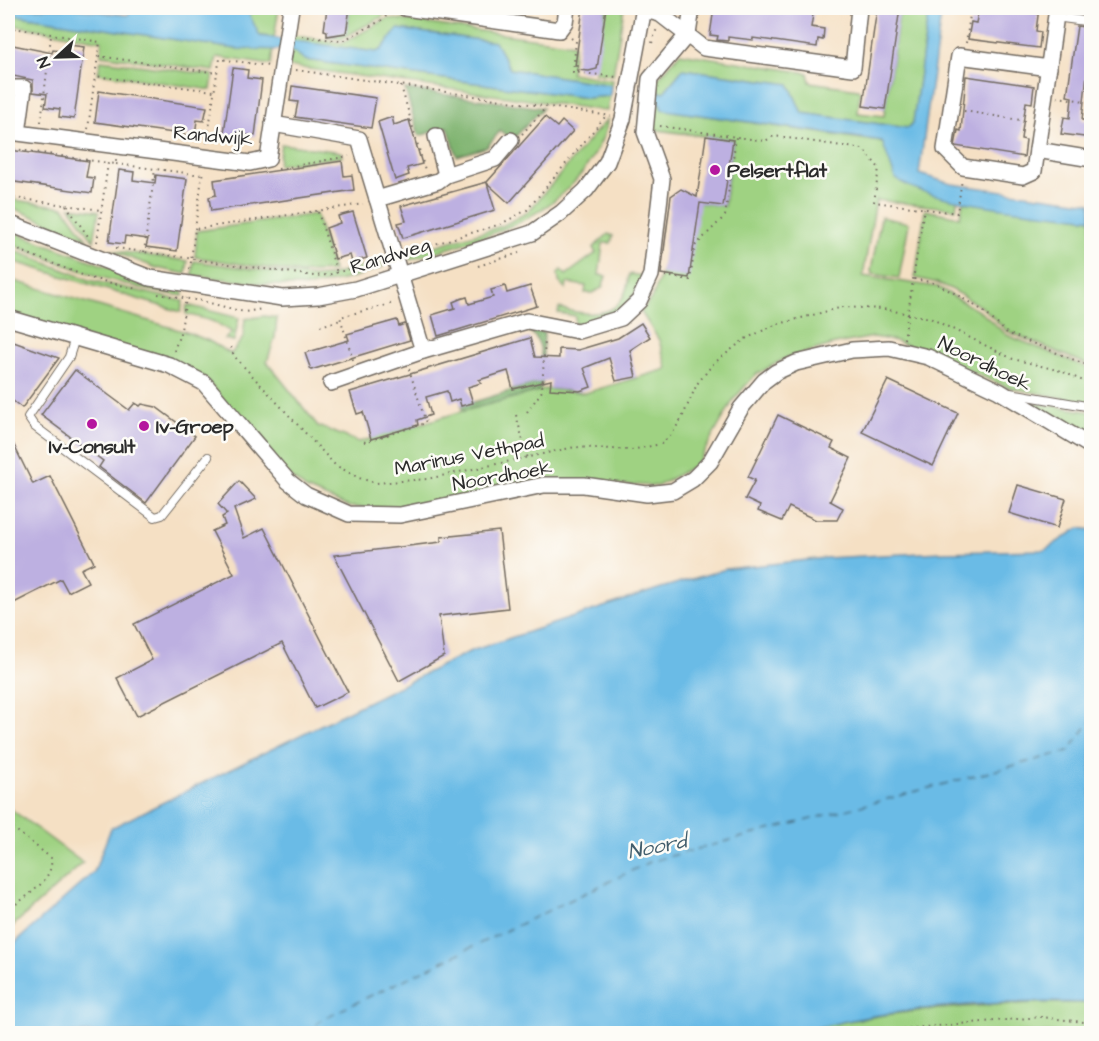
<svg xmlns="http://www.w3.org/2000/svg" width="1099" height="1041" viewBox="0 0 1099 1041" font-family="'Architects Daughter',sans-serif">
<rect width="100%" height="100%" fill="#fdfcf7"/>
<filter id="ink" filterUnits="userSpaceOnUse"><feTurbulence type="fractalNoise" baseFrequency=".0167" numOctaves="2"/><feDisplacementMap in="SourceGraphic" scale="12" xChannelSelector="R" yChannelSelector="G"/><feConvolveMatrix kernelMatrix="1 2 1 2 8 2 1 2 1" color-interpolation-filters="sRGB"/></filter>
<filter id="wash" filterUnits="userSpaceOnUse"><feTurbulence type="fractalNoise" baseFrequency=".008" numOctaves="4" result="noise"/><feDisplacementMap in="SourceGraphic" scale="24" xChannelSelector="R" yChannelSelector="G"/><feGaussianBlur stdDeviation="1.35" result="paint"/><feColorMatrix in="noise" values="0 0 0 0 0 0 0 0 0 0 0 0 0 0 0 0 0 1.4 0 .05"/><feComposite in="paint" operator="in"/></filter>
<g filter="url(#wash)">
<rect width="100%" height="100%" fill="#f5e0c4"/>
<g fill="#9fd282" stroke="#657e56" stroke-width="1.5">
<polygon points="246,8 279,8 274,38 258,35"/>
<polygon points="350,8 385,8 388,10 382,17 341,39 327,37 337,35 338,32 346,33"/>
<polygon points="606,8 624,8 613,75 595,73"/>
<polygon points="900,8 929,8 913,123 908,128 802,113 789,84 683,69 664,92 658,92 657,80 680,53 808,73 810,82 858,89 860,92 858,113 884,116"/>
<polygon points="8,14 236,49 273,49 271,65 217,57 214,71 101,55 102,41 8,24"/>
<polygon points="388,18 574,44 571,73 612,80 611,85 510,69 495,42 398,29 381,50 376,52 291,41 291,35 343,43"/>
<polygon points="292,50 305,60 587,98 610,96 607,111 287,66"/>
<polygon points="101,60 213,75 211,90 98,73"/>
<polygon points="656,103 672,111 882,142 918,189 957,200 956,209 876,200 863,276 938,287 982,313 1007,335 1091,369 1091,403 1010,388 896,341 874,337 835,344 784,359 755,375 734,399 697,464 658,486 577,483 403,510 349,507 306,489 281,469 206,379 8,312 8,279 186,332 209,341 231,354 243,338 245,319 264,316 277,318 275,337 267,362 318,426 359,442 527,392 549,389 585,393 667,369 659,340 641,312 653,296 661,274 700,203 724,206 733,140 650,129"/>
<path d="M607 119C608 130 600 143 595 153 557 223 479 238 410 260L408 254 502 226 528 212Z"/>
<polygon points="281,144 341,152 342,157 278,165"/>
<polygon points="8,199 64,207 87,239 8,206"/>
<polygon points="963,202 1091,219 1091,366 1007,331 983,308 953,290 937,283 915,278 925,210 960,217"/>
<polygon points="70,207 99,211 94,241"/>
<polygon points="316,214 333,271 300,273 195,257 197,231"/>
<polygon points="881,217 909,223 899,278 872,274 871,271"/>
<path d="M8 230 160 286 183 291V296C122 288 65 265 8 243Z"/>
<polygon points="608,234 613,236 611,243 603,243 599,275 606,276 602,288 592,293 585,293 586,286 567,283 566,289 559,282 558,273 561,270 566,275 596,253 593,248"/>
<polygon points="8,248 90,280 183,301 181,312 8,260"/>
<polygon points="109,250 188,261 186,274 157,268"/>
<polygon points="194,261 313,277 328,276 381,262 383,267 351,278 310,287 262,284 192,275"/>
<path d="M629 274 644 276C629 313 610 315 575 325V316L558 313 559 308C593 318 626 318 629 274Z"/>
<polygon points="187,305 239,318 234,341 225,339 232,332 212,321 186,314"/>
<polygon points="1030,402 1091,412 1091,442"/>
<polygon points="8,807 83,863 8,930"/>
<path d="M1037 1003H1091V1033L793 1034C872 1011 956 1007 1037 1003Z"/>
</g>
<g fill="#7fb470" stroke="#55704e" stroke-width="1.5">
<polygon points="405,89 543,108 513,139 500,131 487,147 457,156 448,127 419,136"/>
<path d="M530 332H544L542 384 539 391 463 411 461 406 539 382C540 364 546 344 530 332Z"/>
</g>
<g fill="#6bbbe6" stroke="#4b7388" stroke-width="1.5">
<polygon points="8,8 70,8 127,15 135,8 246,8 260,36 376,52 381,50 398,29 495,42 510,69 611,85 610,96 587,98 305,60 292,50 236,49 8,14"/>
<path d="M929 8H942L919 174 952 184 1091 203V219C1047 213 927 204 895 178L882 141 672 111 661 109V104L656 103 658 92H664L683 69 789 84 802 113 908 128 913 123Z"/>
<path d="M1079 528 1092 530 1091 1003C994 1000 888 1007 793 1034L8 1033V949L94 872 111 828 471 651 658 589 726 569 825 558 942 552 1045 550Z"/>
</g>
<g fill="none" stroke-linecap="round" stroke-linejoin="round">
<polyline stroke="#415d6c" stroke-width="1.5" stroke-dasharray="8 6" stroke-linecap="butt" points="306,1034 322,1019 652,861 1069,751 1092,719"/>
</g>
<g id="blocks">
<g fill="#bdb0e1">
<polygon points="327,8 350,8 346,33 327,36 327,31 324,30"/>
<polygon points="583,8 606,8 597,69 589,71 577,70 578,66 575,66"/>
<polygon points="714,8 814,8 811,27 824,29 823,40 818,39 817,47 753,38 753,40 728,37 728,41 717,40 718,36 710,35"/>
<polygon points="877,8 900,8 885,109 863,106"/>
<polygon points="979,8 1028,13 1028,8 1039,8 1036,31 1041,32 1039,48 968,39 971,22 976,23"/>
<polygon points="1077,26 1092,28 1082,120 1092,121 1092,138 1061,134 1064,117 1070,118 1072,97 1067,96"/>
<polygon points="8,44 52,53 53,50 68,52 69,45 84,47 74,119 59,117 60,109 45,107 47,94 33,92 33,80 8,75"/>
<polygon points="233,68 248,70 247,78 262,80 255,136 239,134 238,142 223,140"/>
<polygon points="966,76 1034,86 1032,103 1026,102 1021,139 1026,140 1024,157 955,146 958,130 961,131"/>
<polygon points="292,86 376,98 371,128 295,117 298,102 290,101"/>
<polygon points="99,91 207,107 204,121 197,120 195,136 95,122"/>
<polygon points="392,117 394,125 409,120 422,164 407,168 409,175 395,180 378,122"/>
<polygon points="545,117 557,127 562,121 573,131 509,203 487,183 495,210 403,238 398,223 406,221 401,206 487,182"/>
<polygon points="706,136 733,140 723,206 700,203 689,278 661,274 671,196 681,189 697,197"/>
<polygon points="9,150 89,161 86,177 94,178 92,193 8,181"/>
<polygon points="342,161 344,176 352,175 354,190 211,211 209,197 216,195 214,180"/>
<polygon points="119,170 134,172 133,180 155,183 156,175 187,179 177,251 146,247 148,239 125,236 124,244 109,242"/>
<polygon points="353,212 367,258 352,262 350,255 335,259 326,228 340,223 338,216"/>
<polygon points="505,286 507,293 530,286 537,306 438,336 432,315 455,308 453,302 460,299 467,297 469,304 493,297 491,290"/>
<polygon points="397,320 399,326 405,324 410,340 311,370 305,353 349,340 347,334"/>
<polygon points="641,323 650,337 630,350 636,377 616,381 609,358 584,368 591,387 580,391 550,389 551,380 513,389 508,371 479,380 481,383 468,387 473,403 461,406 459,399 450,402 447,391 426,397 431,415 417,420 418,425 371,439 363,412 357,414 350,392 530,338 535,357 559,358 559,349 578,350 618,338"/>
<polygon points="8,340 59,358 22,408 8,397"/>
<polygon points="75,370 129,410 135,403 140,406 142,404 156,407 195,436 146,503 99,467 103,461 41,415"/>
<polygon points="888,380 958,413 933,466 862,432"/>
<polygon points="778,415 834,442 831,448 851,458 830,501 843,508 837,520 816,520 789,507 782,521 758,511 760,506 745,499 755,480 748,477"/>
<polygon points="8,433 33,484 50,476 94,563 81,569 88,582 68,592 61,579 8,606"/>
<polygon points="239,481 256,499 234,509 244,538 264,528 348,692 315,708 282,643 137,716 117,678 152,660 134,624 234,574 212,531 225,525 222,517 227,514 218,504"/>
<polygon points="1018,485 1066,499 1057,528 1009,513"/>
<polygon points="499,531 508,608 439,616 444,656 399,681 334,555 441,542 441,537"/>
</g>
</g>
</g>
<g filter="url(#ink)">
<use href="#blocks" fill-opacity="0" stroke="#726a61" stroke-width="1.5"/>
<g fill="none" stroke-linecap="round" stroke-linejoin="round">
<defs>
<g id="service">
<polyline points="1055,17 1092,22"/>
<polyline points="75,338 69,357 28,417 34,426 155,517 162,515 208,457"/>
<polyline points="1010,393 1092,407"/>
</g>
<g id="minor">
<polyline points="405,8 559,30 565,22 567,8"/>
<polyline points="644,10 660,14 704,48 853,68 859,8"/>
<polyline points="1049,68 959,56 945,149 963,167 1023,176 1034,171 1037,150 1092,159"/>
<polyline points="8,88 24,88 18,133 250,163 268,159 291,8"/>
<polyline points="273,124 359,139 423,351"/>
<polyline points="436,136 446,175"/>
<polyline points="1037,150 1057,8"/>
<polyline points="377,199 438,181 446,175 495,159 511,140"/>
<polyline points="8,223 150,278 282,298 318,296 356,289 532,233 561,213 586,190 607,162 623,119 644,8"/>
<polyline points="8,318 169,365 204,383 288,481 306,495 349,514 400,515 544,485 584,485 647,494 673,491 693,479 710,462 741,408 764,381 776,372 796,363 852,350 889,348 928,357 999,391 1092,447"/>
<polyline points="331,383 423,351 527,321 578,331 621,318 639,301 651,275 662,179 645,132 650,79 688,34 692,8"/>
</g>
</defs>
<use href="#service" stroke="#726a61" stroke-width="10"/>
<use href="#minor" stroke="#726a61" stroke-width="18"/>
<g stroke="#726a61" stroke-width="2" stroke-dasharray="1.5 4.5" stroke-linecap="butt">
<polyline points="1001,8 1042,14"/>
<polyline points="8,27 100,42 98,56 217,73 220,59 269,66"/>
<polyline points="302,36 342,41 384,19 390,10"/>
<polyline points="571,38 576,41 573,72 617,77"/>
<polyline points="652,43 657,28"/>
<polyline points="966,43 971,8"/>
<polyline points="98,56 95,76 214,91"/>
<polyline points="296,70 611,116"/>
<polyline points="401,86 425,170"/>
<polyline points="1057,97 1092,102"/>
<polyline points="964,111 1026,121"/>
<polyline points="41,122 51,36"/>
<polyline points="660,126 765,141 774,136 863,149 879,168 874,202 957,213 962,179"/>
<polyline points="88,129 95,76"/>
<polyline points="522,134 548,105"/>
<polyline points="207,143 217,73"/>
<polyline points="8,148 108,163"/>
<polyline points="116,164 202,175"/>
<polyline points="278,169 349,156"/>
<polyline points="8,197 101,210"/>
<polyline points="66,205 90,239"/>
<polyline points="318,212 337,273"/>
<polyline points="195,229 203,170"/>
<polyline points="97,242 108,163 116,164 116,158"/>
<polyline points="8,246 90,278 137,289"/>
<polyline points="116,248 314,276 328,275 382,260"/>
<polyline points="144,252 155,169"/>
<polyline points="408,252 501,224 527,210 605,117"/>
<polyline points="478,266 519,253"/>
<polyline points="190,269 195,229 363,204"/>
<polyline points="665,276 690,280 695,246 725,216 736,137"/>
<polyline points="914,279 935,283 954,293 982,310 1007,333 1092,367"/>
<polyline points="158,294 202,301 244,312 263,309"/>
<polyline points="320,326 341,320"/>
<polyline points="904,339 924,208"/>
<polyline points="231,347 234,356 335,465 359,478 376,483 427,479 575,447 631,450 661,444 671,435 682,418 697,384 713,364 745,339 775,325 843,307 883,309 930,318 1013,359 1061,371 1092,385"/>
<polyline points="174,351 181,330 186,298"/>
<polyline points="353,360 340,317 394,303"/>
<polyline points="527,412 542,391 545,339"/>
<polyline points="516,415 528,459"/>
<polyline points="364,442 426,423 409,369"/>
<path d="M8 824 51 858C55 881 23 898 8 910"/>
<polyline points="843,1034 1041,1017 1092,1023"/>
</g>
<use href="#service" stroke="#fff" stroke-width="8"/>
<use href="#minor" stroke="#fff" stroke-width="15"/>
</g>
</g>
<g fill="#b5179e" stroke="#fdfcf7" stroke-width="2">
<circle cx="715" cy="170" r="6"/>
<circle cx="92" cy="424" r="6"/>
<circle cx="144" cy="426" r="6"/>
</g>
<g text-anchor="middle" stroke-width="5" stroke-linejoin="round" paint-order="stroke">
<g font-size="20" fill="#2b2b2b" stroke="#fdfcf7">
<text transform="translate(213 135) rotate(5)" y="7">Randwijk</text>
<text transform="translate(390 255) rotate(-17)" y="7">Randweg</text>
<text transform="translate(985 363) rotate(26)" y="7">Noordhoek</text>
<text transform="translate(469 454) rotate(-11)" y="7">Marinus Vethpad</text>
<text transform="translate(502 475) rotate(-10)" y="7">Noordhoek</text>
</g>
<g font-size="20" font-weight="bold" fill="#2b2b2b" stroke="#fdfcf7" text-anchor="start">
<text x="727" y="177">Pelsertflat</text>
<text x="156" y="433">Iv-Groep</text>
<text x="92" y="453" text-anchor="middle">Iv-Consult</text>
</g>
<g font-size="21" font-style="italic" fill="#415d6c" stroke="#fdfcf7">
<text transform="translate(657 846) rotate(-11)" y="7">Noord</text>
</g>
</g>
<rect width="1099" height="1041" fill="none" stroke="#fdfcf7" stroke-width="30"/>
<g transform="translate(57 57) rotate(248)" stroke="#fdfcf7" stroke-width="4.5" paint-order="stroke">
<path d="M0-4.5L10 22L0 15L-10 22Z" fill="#2b2b2b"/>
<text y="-9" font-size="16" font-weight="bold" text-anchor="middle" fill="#2b2b2b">N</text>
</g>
</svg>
